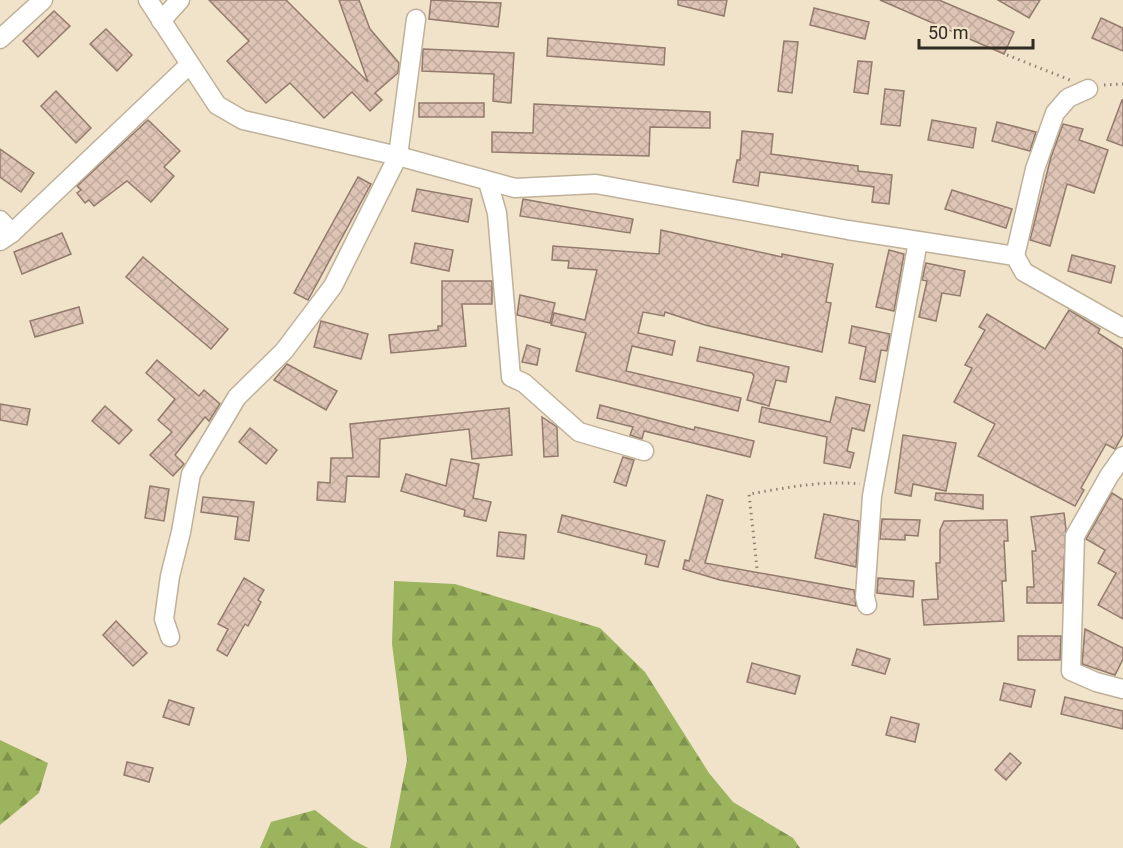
<svg xmlns="http://www.w3.org/2000/svg" width="1123" height="848" viewBox="0 0 1123 848" font-family="Roboto,sans-serif">
<defs>
<pattern id="forest-firs" width="22" height="20" patternUnits="userSpaceOnUse" patternTransform="scale(1.5)"><rect width="22" height="20" fill="#9bb45d"/><path d="M5 1l3.5 6h-7zM16 11l3.5 6h-7z" fill="#7f934c"/></pattern>
<pattern id="building-cross-hatch" width="8" height="8" patternUnits="userSpaceOnUse" patternTransform="scale(1.5)"><rect width="8" height="8" fill="#dec4b5"/><path d="M0 0l8 8M0 8l8-8" fill="none" stroke="#bfa99b"/></pattern>
</defs>
<rect width="100%" height="100%" fill="#f1e3ca"/>
<g fill="url(#forest-firs)">
<polygon points="394,581 455,584 600,628 645,672 709,773 733,802 793,838 800,848 390,848 407,760 392,644"/>
<polygon points="0,740 48,763 39,793 0,825"/>
<polygon points="315,810 353,840 368,848 260,848 271,822"/>
</g>
<g fill="url(#building-cross-hatch)" stroke="#927a6c" stroke-width="1.5">
<polygon points="209,0 286,0 368,82 339,0 359,0 370,29 399,63 398,73 375,93 382,100 370,111 352,92 324,118 290,83 266,103 227,61 249,41"/>
<polygon points="431,0 501,3 498,27 429,19"/>
<polygon points="678,0 727,0 724,16 678,5"/>
<polygon points="880,0 939,0 1014,32 1004,54"/>
<polygon points="998,0 1040,0 1029,18"/>
<polygon points="814,8 869,22 865,39 810,25"/>
<polygon points="54,11 70,26 38,57 23,41"/>
<polygon points="1101,18 1123,28 1123,51 1092,38"/>
<polygon points="106,29 132,55 117,71 90,44"/>
<polygon points="548,38 665,48 664,65 547,56"/>
<polygon points="784,41 798,42 792,93 778,91"/>
<polygon points="423,49 514,53 511,103 493,101 494,74 422,71"/>
<polygon points="858,61 872,62 868,94 854,92"/>
<polygon points="885,89 904,91 900,126 881,124"/>
<polygon points="56,91 91,128 76,143 41,106"/>
<polygon points="1122,100 1123,100 1123,146 1107,140"/>
<rect x="419" y="103" width="65" height="14"/>
<polygon points="534,104 710,112 710,128 650,127 649,156 492,152 492,132 533,133"/>
<polygon points="148,120 180,151 164,167 174,176 151,202 127,181 94,206 89,200 85,203 77,193 81,190 77,186"/>
<polygon points="932,120 976,128 973,148 928,140"/>
<polygon points="997,122 1036,132 1030,151 992,141"/>
<polygon points="1063,124 1083,129 1079,140 1108,150 1094,193 1067,184 1050,246 1030,240 1051,157"/>
<polygon points="742,131 773,134 771,154 858,166 858,171 892,175 889,204 872,202 874,187 760,172 758,186 733,182 737,160 740,160"/>
<polygon points="0,149 34,173 21,192 0,177"/>
<polygon points="358,177 371,184 308,300 294,293"/>
<polygon points="417,189 472,199 468,222 412,211"/>
<polygon points="952,190 1012,209 1006,228 945,209"/>
<polygon points="523,199 633,219 630,233 520,216"/>
<polygon points="661,230 782,257 782,254 833,264 826,302 831,303 822,352 705,325 665,312 664,316 643,312 638,333 675,341 672,355 632,346 626,371 741,398 738,411 576,371 586,333 551,325 554,313 585,320 597,270 568,268 569,261 552,260 553,246 659,254"/>
<polygon points="62,233 71,254 22,274 14,252"/>
<polygon points="415,243 453,250 449,271 411,263"/>
<polygon points="889,250 904,254 894,311 876,307"/>
<polygon points="1072,255 1115,266 1111,283 1068,271"/>
<polygon points="143,257 228,329 211,349 126,277"/>
<polygon points="926,263 965,271 960,296 942,293 936,321 919,317 927,281 922,280"/>
<polygon points="442,281 492,281 492,304 462,304 466,346 391,353 389,335 438,330 438,326 442,326"/>
<polygon points="520,295 555,303 550,323 517,315"/>
<polygon points="79,307 83,323 35,337 30,321"/>
<polygon points="1069,310 1100,329 1098,333 1123,349 1123,435 1115,449 1106,444 1081,488 1084,490 1075,506 978,456 995,424 954,402 972,368 965,365 985,330 979,327 987,314 1045,349"/>
<polygon points="321,321 368,334 361,359 314,347"/>
<polygon points="852,326 890,334 887,351 881,350 875,382 860,379 866,347 849,343"/>
<polygon points="527,345 540,349 537,365 522,362"/>
<polygon points="700,347 789,367 786,382 776,380 769,406 747,400 754,376 752,373 697,361"/>
<polygon points="157,360 199,396 204,390 220,404 209,421 205,417 175,455 184,464 173,476 150,455 172,432 158,420 175,399 146,373"/>
<polygon points="287,364 337,391 326,410 274,380"/>
<polygon points="836,397 870,405 864,431 852,428 847,451 854,453 850,468 824,463 827,437 759,422 762,407 830,422"/>
<polygon points="0,404 30,409 27,425 0,420"/>
<polygon points="600,405 694,430 695,427 754,441 750,457 644,431 642,439 630,435 633,427 597,418"/>
<polygon points="105,406 132,430 119,444 92,421"/>
<polygon points="509,408 512,455 472,459 469,429 380,439 379,477 347,476 345,502 317,500 318,482 330,483 331,458 353,458 350,424"/>
<polygon points="542,417 557,427 558,456 544,457"/>
<polygon points="250,428 277,450 266,464 239,442"/>
<polygon points="903,435 956,443 946,491 913,484 911,496 895,493"/>
<polygon points="623,457 634,460 626,486 614,482"/>
<polygon points="451,459 479,464 473,498 491,502 486,521 464,516 465,510 401,491 406,474 446,486"/>
<polygon points="150,486 169,489 164,521 145,518"/>
<polygon points="936,493 983,495 983,509 935,500"/>
<polygon points="1112,493 1123,500 1123,619 1098,605 1116,573 1098,563 1105,550 1086,539"/>
<polygon points="707,495 723,500 705,563 854,590 856,606 720,580 683,569 685,560 689,561"/>
<polygon points="203,497 254,502 249,541 235,539 238,517 201,512"/>
<polygon points="1064,513 1066,529 1062,603 1027,603 1027,587 1034,587 1032,551 1036,551 1031,517"/>
<polygon points="824,514 859,521 856,567 815,558"/>
<polygon points="562,515 665,541 658,567 645,564 647,555 558,532"/>
<polygon points="882,519 920,520 918,536 905,535 905,540 880,539"/>
<polygon points="995,520 1007,520 1008,541 1004,541 1006,581 1002,581 1004,621 924,625 922,600 938,599 936,563 940,563 940,530 944,521"/>
<polygon points="499,532 526,535 524,559 497,556"/>
<polygon points="244,578 264,590 258,600 261,602 248,626 245,624 227,656 217,650 228,629 218,624"/>
<polygon points="878,578 914,581 913,597 877,593"/>
<polygon points="116,621 147,653 133,666 103,635"/>
<polygon points="1085,629 1123,648 1123,659 1115,675 1082,664"/>
<polygon points="1018,636 1061,636 1060,660 1018,660"/>
<polygon points="857,649 890,659 885,674 852,665"/>
<polygon points="752,663 800,676 795,694 747,682"/>
<polygon points="1004,683 1035,690 1031,707 1000,700"/>
<polygon points="1065,697 1123,711 1123,729 1061,714"/>
<polygon points="169,700 194,708 189,725 163,717"/>
<polygon points="891,717 919,724 915,742 886,735"/>
<polygon points="1010,753 1021,763 1006,780 995,770"/>
<polygon points="127,762 153,768 149,782 124,775"/>
</g>
<g fill="none" stroke-linecap="round" stroke-linejoin="round">
<defs>
<g id="minor">
<polyline points="148,0 217,105 243,120 398,156 515,188 596,184 848,230 1015,256 1024,272 1123,328"/>
<polyline points="161,21 180,0"/>
<polyline points="0,39 43,0"/>
<polyline points="488,182 497,213 511,377 524,383 579,432 644,451"/>
<polyline points="0,220 12,233"/>
<polyline points="0,241 12,233 189,65"/>
<polyline points="1015,256 1035,169 1055,113 1068,98 1088,89"/>
<polyline points="1123,456 1109,476 1075,536 1071,671 1096,682 1123,689"/>
<polyline points="867,605 865,597 872,496 918,241"/>
<polyline points="170,637 164,619 170,576 181,532 191,474 237,397 284,351 333,286 398,156 416,19"/>
</g>
</defs>
<use href="#minor" stroke="#bfb199" stroke-width="21"/>
<g stroke="#8d8372" stroke-width="3" stroke-dasharray="1.5 4.5" stroke-linecap="butt">
<polyline points="1007,55 1070,80"/>
<polyline points="1104,85 1123,84"/>
<path d="M757 568 749 494C785 488 823 480 860 484"/>
</g>
<use href="#minor" stroke="#fff" stroke-width="18"/>
</g>
<path d="M919 39v9h114v-9" fill="none" stroke="#302a21" stroke-width="3"/>
<text x="928" y="39" font-size="18" fill="#302a21" stroke="#f1e3ca" stroke-width="4.5" paint-order="stroke">50 m</text>
</svg>
